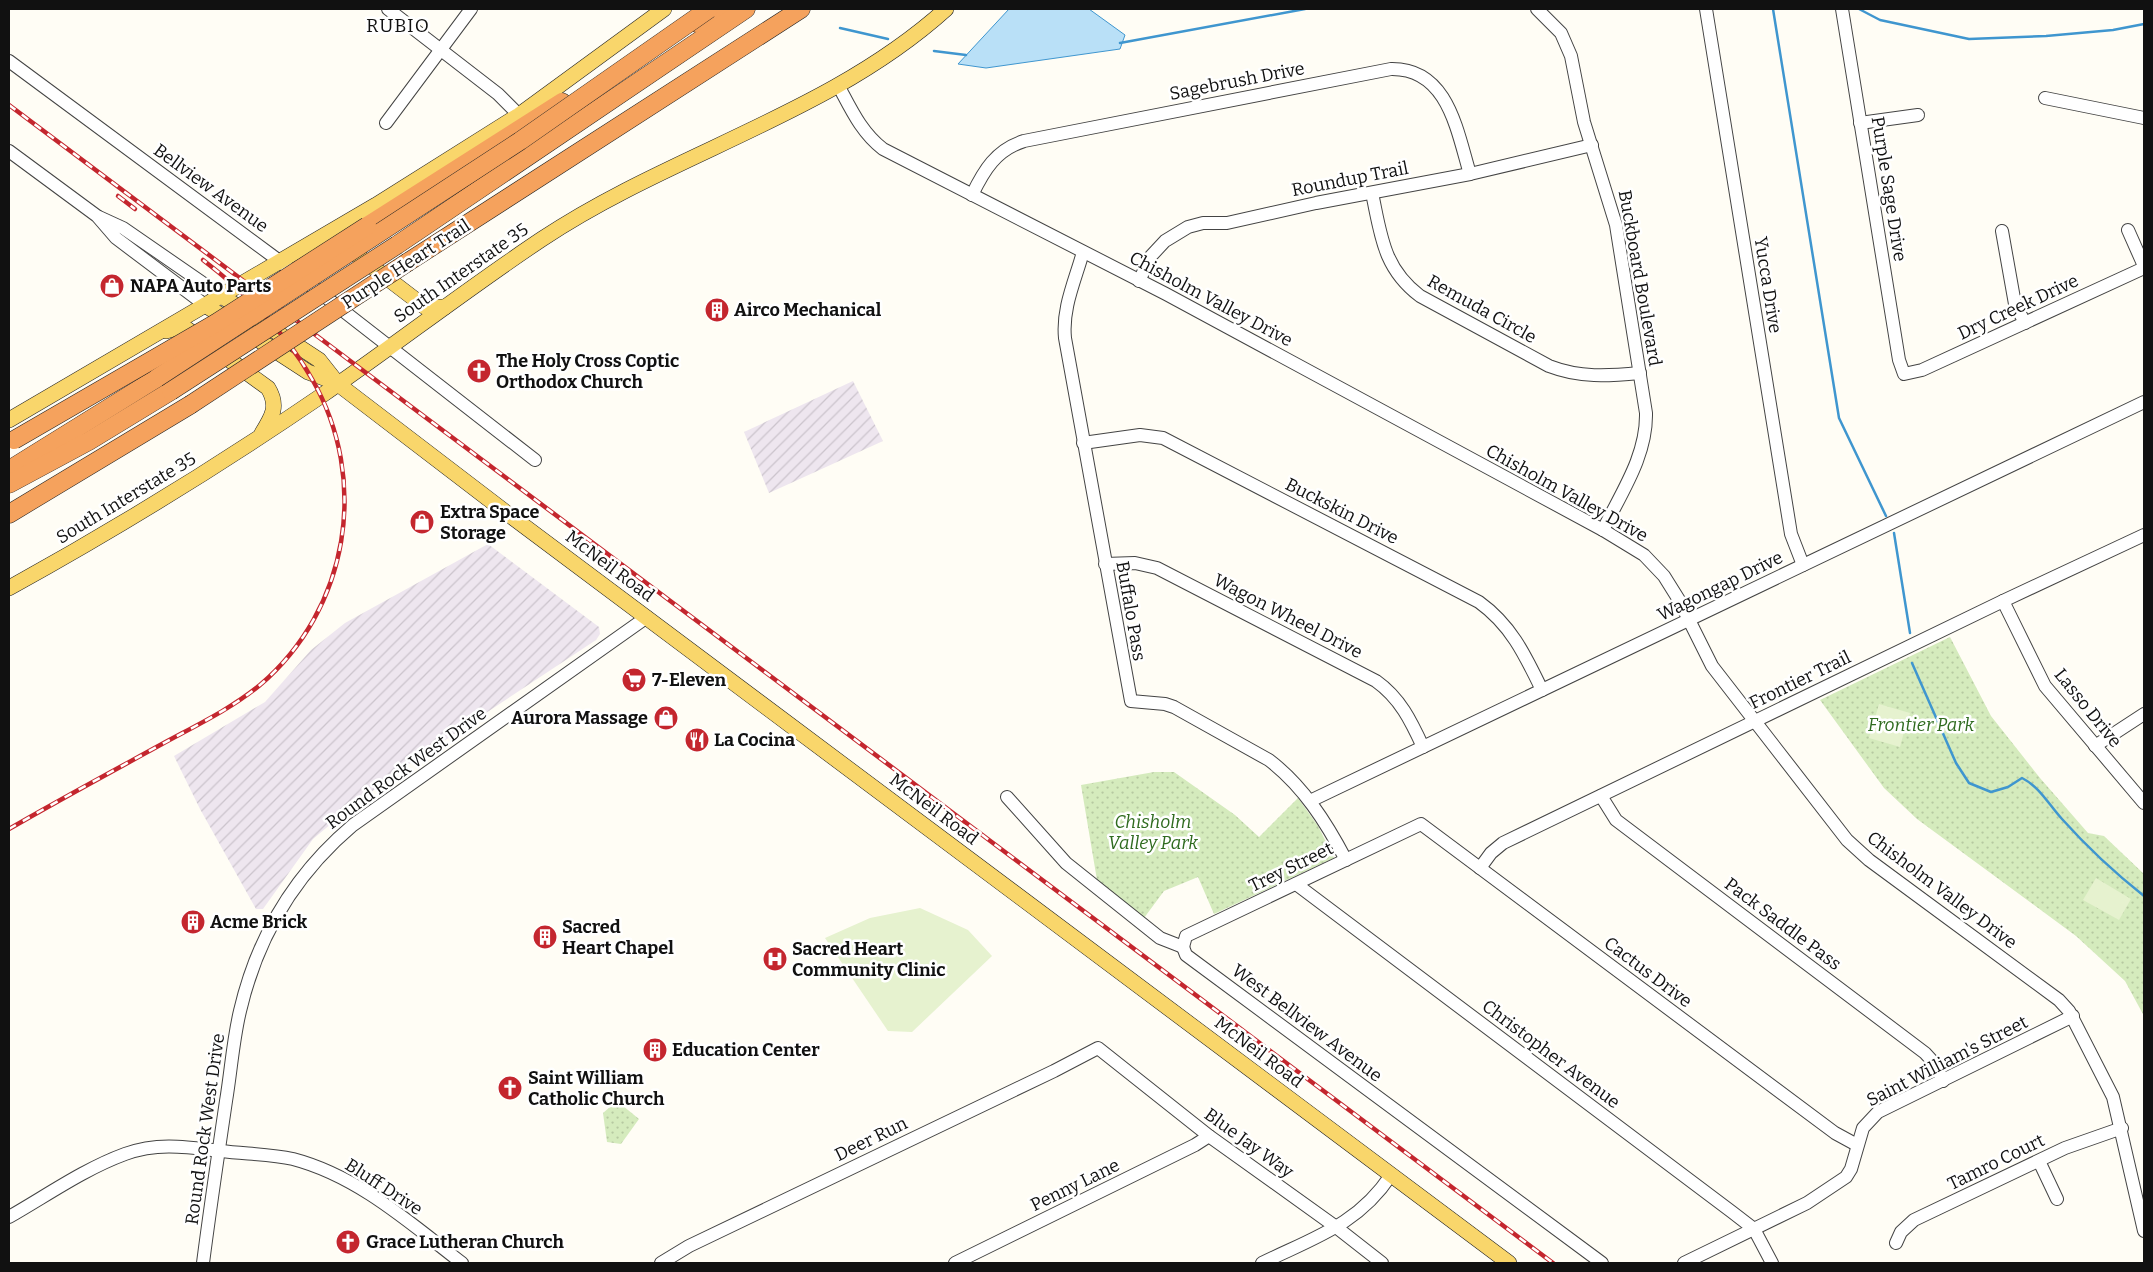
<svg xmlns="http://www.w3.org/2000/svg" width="2153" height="1272" viewBox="0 0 2153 1272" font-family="Bitter,serif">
<defs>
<pattern id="industrial-furrows" width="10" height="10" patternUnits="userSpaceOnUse" patternTransform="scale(1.25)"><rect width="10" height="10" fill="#eee6ef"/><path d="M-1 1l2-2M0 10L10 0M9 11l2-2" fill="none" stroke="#cbc4cc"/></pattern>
<pattern id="grass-dots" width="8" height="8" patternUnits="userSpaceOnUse" patternTransform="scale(1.25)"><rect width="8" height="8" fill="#d5ebbd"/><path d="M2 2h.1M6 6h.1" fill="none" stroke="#b6c8a1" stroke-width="1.8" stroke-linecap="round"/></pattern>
</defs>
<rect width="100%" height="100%" fill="#fffdf5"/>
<g fill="url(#industrial-furrows)">
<polygon points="853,381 883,441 769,493 744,432"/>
<polygon points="488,544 599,627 600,634 596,640 397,772 332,823 313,839 263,909 256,909 200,809 174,756 265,702 311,650 345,623"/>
</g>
<g fill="url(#grass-dots)">
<polygon points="1950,637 1991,716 2040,778 2088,833 2104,836 2144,874 2144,1016 2125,981 2076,936 1917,819 1884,788 1820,700"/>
<polygon points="1154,772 1174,772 1235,815 1259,837 1298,798 1318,826 1334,858 1214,914 1198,877 1164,891 1144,918 1097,880 1081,785"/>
<polygon points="617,1101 639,1119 621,1144 607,1142 603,1113"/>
</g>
<g fill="#e6f2cf">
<polygon points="1879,704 1910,713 1906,728 1875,718"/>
<polygon points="1873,723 1904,732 1900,747 1869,738"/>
<polygon points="2096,878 2131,899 2119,920 2083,900"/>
<polygon points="920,908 968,930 992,956 912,1032 888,1031 825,938 870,918"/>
</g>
<polygon fill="#b9e0f7" stroke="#3f96cf" points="1009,9 1089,9 1125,35 1120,49 986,68 958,64"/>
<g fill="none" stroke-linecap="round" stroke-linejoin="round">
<g stroke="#3f96cf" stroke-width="2.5">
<polyline points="1773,9 1839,418 1886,516"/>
<polyline points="1859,9 1880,20 1969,39 2046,36 2113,30 2144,24"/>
<polyline points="840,28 888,39"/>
<polyline points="1120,43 1305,9"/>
<polyline points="934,51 966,55"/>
<polyline points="1894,533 1910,633"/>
<path d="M1912 663 1956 763 1969 783 1991 792 2008 787 2022 778C2040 787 2049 805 2062 819 2087 847 2115 873 2144 896"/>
</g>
<defs>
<g id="minor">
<polyline points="388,9 498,94 519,115"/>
<path d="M1537 9 1561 33 1571 56 1584 122 1616 225 1646 413C1647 456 1621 493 1603 530"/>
<polyline points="1706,9 1791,534 1803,565"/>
<polyline points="1842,9 1899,360 1904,374 1922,370 2144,268"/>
<polyline points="9,61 278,260 535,460"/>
<path d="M838 85C851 109 861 132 883 149L1166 294 1603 530 1644 555 1664 576 1679 600 1712 666 1847 840 1869 860 2059 1000 2069 1011 2113 1097 2144 1231"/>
<polyline points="2045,98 2144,118"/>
<polyline points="386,123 471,9"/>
<polyline points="1860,123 1918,115"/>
<polyline points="9,151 97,216 116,238 205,305"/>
<path d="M1372 193C1381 235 1383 268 1420 296L1549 366C1580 378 1608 376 1640 373"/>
<path d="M972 195C984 170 996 150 1024 141L1391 69C1448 68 1457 131 1470 174"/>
<polyline points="99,217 123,228 220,295"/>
<polyline points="2128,230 2144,266"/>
<polyline points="2002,231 2015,304 2025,323"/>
<path d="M1083 252C1075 281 1062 308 1065 338L1131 701 1165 704 1174 707 1269 760C1303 786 1326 822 1346 860"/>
<polyline points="1139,281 1151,256 1165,241 1188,227 1203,223 1227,223 1316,203 1470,174 1592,145"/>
<path d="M1083 443 1140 435 1163 438 1479 602C1511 625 1525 655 1542 690"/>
<path d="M1105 564 1135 563 1157 568 1376 681C1400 698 1411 721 1423 747"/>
<polyline points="2003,601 2045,686 2144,803"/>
<polyline points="2095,746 2144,714"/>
<polyline points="1601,796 1616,820 1925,1053 1936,1065 1943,1081"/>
<polyline points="1007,797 1066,863 1160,938 1183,947"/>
<polyline points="1310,801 2144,402"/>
<polyline points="1480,868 1491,853 1503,843 2003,601 2144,535"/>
<polyline points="1296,884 1732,1212 1754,1229 1772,1263"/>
<polyline points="1183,947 1186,936 1421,824 1835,1133 1857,1145"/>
<polyline points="1183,947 1186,955 1602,1263"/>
<polyline points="2039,1161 2057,1199"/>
<path d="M9 1217C46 1196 84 1169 125 1154 158 1142 187 1147 221 1151 245 1154 270 1154 293 1159 358 1176 410 1223 462 1263"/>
<polyline points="1896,1243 1901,1232 1914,1220 2065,1148 2122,1128"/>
<path d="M203 1263C210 1209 218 1155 226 1101 231 1071 233 1040 240 1011 257 938 295 874 353 825L647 617"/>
<polyline points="661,1263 689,1246 1054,1071 1098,1048 1209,1136 1336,1227 1382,1263"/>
<polyline points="955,1263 1195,1145 1209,1136"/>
<path d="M1262 1263C1313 1238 1358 1225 1391 1175"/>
<polyline points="1684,1263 1807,1203 1846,1177 1851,1169 1863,1128 1878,1112 2073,1016"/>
</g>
<g id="major">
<polyline points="353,239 357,255 425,307 445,307"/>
<polyline points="220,295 319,360 338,384 508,514 1509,1263"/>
<polyline points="205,305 308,372 337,383"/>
<path d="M166 331 176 328 187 329 268 388C279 406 272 417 262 433"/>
<polyline points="9,420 376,205 519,115 664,9"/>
<path d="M9 588C116 529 220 465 321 396 395 345 467 289 542 239 671 153 830 114 946 9"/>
</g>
<g id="highway">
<polyline points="696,23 722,9"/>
<polyline points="367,226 562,102"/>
<polyline points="397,245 746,9"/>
<polyline points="408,262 801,9"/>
<polyline points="9,470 157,378"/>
<polyline points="9,484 89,441 171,391"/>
<polyline points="9,514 190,405"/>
</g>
</defs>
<use href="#minor" stroke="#444" stroke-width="14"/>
<use href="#major" stroke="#222" stroke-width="16"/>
<use href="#highway" stroke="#222" stroke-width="19"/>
<use href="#minor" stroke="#fff" stroke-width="12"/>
<use href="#major" stroke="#f9d66b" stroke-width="15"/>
<use href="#highway" stroke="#f5a25d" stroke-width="18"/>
<defs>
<g id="rail">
<polyline points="9,105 1553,1263"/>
<polyline points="118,196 135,209"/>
<path d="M9 829C59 800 111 772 162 744 195 726 231 709 260 685 349 609 370 480 312 379 285 331 246 293 203 260"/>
</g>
</defs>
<use href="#rail" stroke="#c4262e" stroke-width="4.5"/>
<use href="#rail" stroke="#fff" stroke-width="2.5" stroke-dasharray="8" stroke-linecap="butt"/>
<defs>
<g id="highway-bridge">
<polyline points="157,378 520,141 709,9"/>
<polyline points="171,391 397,245"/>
<polyline points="190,405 408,262"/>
<polyline points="14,440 216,323 367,226"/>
</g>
</defs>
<use href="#highway-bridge" stroke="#222" stroke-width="19" stroke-linecap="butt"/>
<use href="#highway-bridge" stroke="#f5a25d" stroke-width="18"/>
</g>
<defs>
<symbol id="shop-disc" viewBox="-11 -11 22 22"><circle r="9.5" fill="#c4262e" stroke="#fff"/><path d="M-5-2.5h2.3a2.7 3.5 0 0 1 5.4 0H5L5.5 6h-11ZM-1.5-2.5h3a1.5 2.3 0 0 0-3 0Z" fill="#fff"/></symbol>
<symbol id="building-disc" viewBox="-11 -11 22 22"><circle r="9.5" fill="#c4262e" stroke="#fff"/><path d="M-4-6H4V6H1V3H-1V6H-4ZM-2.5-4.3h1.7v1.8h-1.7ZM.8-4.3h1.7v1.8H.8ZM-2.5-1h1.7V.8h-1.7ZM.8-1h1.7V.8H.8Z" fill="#fff"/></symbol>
<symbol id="church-disc" viewBox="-11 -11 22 22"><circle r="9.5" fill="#c4262e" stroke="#fff"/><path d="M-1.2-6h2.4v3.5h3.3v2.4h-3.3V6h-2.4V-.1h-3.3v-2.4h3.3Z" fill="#fff"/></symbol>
<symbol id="supermarket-disc" viewBox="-11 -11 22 22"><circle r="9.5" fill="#c4262e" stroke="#fff"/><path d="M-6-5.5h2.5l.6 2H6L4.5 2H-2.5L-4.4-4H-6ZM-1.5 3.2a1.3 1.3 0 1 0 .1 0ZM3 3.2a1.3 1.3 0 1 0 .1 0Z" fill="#fff"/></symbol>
<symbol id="restaurant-disc" viewBox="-11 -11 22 22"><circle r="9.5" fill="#c4262e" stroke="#fff"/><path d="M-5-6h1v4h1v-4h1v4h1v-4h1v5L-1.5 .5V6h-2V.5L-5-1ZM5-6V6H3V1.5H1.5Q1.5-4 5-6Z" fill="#fff"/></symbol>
<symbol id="hospital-disc" viewBox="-11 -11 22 22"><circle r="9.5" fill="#c4262e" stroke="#fff"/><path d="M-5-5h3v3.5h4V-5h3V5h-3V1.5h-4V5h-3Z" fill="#fff"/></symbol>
</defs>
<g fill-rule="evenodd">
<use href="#shop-disc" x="98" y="272" width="28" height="28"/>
<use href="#building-disc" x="703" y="296" width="28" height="28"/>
<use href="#church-disc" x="465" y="357" width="28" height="28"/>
<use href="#shop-disc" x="408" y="508" width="28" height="28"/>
<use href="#supermarket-disc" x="620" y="666" width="28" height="28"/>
<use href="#shop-disc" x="652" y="704" width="28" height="28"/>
<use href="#restaurant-disc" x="683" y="726" width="28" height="28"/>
<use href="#building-disc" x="179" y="908" width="28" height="28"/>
<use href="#building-disc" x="531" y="923" width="28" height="28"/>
<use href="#hospital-disc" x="761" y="945" width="28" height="28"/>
<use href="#building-disc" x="641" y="1036" width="28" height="28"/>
<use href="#church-disc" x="496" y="1074" width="28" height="28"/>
<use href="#church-disc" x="334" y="1228" width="28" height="28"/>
</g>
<g text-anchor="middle" stroke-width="5" stroke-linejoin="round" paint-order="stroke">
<g font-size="18" fill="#111" stroke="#fff">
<text transform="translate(1237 81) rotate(-11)" y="6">Sagebrush Drive</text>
<text transform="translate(1350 179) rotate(-11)" y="6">Roundup Trail</text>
<text transform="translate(211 188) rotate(36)" y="6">Bellview Avenue</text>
<text transform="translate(1889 189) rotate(81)" y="6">Purple Sage Drive</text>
<text transform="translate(406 264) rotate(-33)" y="6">Purple Heart Trail</text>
<text transform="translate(461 273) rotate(-35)" y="6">South Interstate 35</text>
<text transform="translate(1640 278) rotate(80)" y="6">Buckboard Boulevard</text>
<text transform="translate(1768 285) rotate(81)" y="6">Yucca Drive</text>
<text transform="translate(1211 299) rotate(28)" y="6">Chisholm Valley Drive</text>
<text transform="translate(2018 307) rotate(-25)" y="6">Dry Creek Drive</text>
<text transform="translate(1482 309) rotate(29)" y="6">Remuda Circle</text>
<text transform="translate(1567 493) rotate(29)" y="6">Chisholm Valley Drive</text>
<text transform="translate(126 498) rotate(-31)" y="6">South Interstate 35</text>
<text transform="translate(1342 511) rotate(27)" y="6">Buckskin Drive</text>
<text transform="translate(610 566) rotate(37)" y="6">McNeil Road</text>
<text transform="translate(1720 586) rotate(-26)" y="6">Wagongap Drive</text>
<text transform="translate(1131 611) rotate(80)" y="6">Buffalo Pass</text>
<text transform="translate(1288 616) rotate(27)" y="6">Wagon Wheel Drive</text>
<text transform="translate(1800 680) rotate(-26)" y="6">Frontier Trail</text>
<text transform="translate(2088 708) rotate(51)" y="6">Lasso Drive</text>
<text transform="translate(406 768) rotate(-36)" y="6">Round Rock West Drive</text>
<text transform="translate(934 809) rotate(37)" y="6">McNeil Road</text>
<text transform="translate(1291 867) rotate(-26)" y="6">Trey Street</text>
<text transform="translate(1942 890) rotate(37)" y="6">Chisholm Valley Drive</text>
<text transform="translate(1783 924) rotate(37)" y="6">Pack Saddle Pass</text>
<text transform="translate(1648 972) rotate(37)" y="6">Cactus Drive</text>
<text transform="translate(1307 1023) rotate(37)" y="6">West Bellview Avenue</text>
<text transform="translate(1259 1052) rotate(37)" y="6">McNeil Road</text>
<text transform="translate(1551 1054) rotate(37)" y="6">Christopher Avenue</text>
<text transform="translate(1947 1061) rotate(-27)" y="6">Saint William's Street</text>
<text transform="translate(205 1129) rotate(-82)" y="6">Round Rock West Drive</text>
<text transform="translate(871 1139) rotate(-26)" y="6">Deer Run</text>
<text transform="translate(1249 1143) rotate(36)" y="6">Blue Jay Way</text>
<text transform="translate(1996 1162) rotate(-26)" y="6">Tamro Court</text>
<text transform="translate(1075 1185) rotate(-26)" y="6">Penny Lane</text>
<text transform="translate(384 1187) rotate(33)" y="6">Bluff Drive</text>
</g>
<g font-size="18" font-weight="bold" fill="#111" stroke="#fff" text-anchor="start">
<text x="130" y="292">NAPA Auto Parts</text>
<text x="734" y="316">Airco Mechanical</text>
<text x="496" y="367">The Holy Cross Coptic<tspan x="496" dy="21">Orthodox Church</tspan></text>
<text x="440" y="518">Extra Space<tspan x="440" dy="21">Storage</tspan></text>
<text x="652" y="686">7-Eleven</text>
<text x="648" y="724" text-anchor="end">Aurora Massage</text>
<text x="714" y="746">La Cocina</text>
<text x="210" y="928">Acme Brick</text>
<text x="562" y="933">Sacred<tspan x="562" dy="21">Heart Chapel</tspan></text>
<text x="792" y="955">Sacred Heart<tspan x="792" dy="21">Community Clinic</tspan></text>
<text x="672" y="1056">Education Center</text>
<text x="528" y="1084">Saint William<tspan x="528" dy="21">Catholic Church</tspan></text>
<text x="366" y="1248">Grace Lutheran Church</text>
</g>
<g font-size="18" font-style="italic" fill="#2f6b1f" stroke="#fff">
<text x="1921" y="731">Frontier Park</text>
<text x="1153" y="828">Chisholm<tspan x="1153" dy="21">Valley Park</tspan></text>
</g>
<g font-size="19" letter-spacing="1" fill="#111" stroke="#fff">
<text x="398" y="32">RUBIO</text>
</g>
</g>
<rect width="2153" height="1272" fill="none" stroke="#111111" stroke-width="20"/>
</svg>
